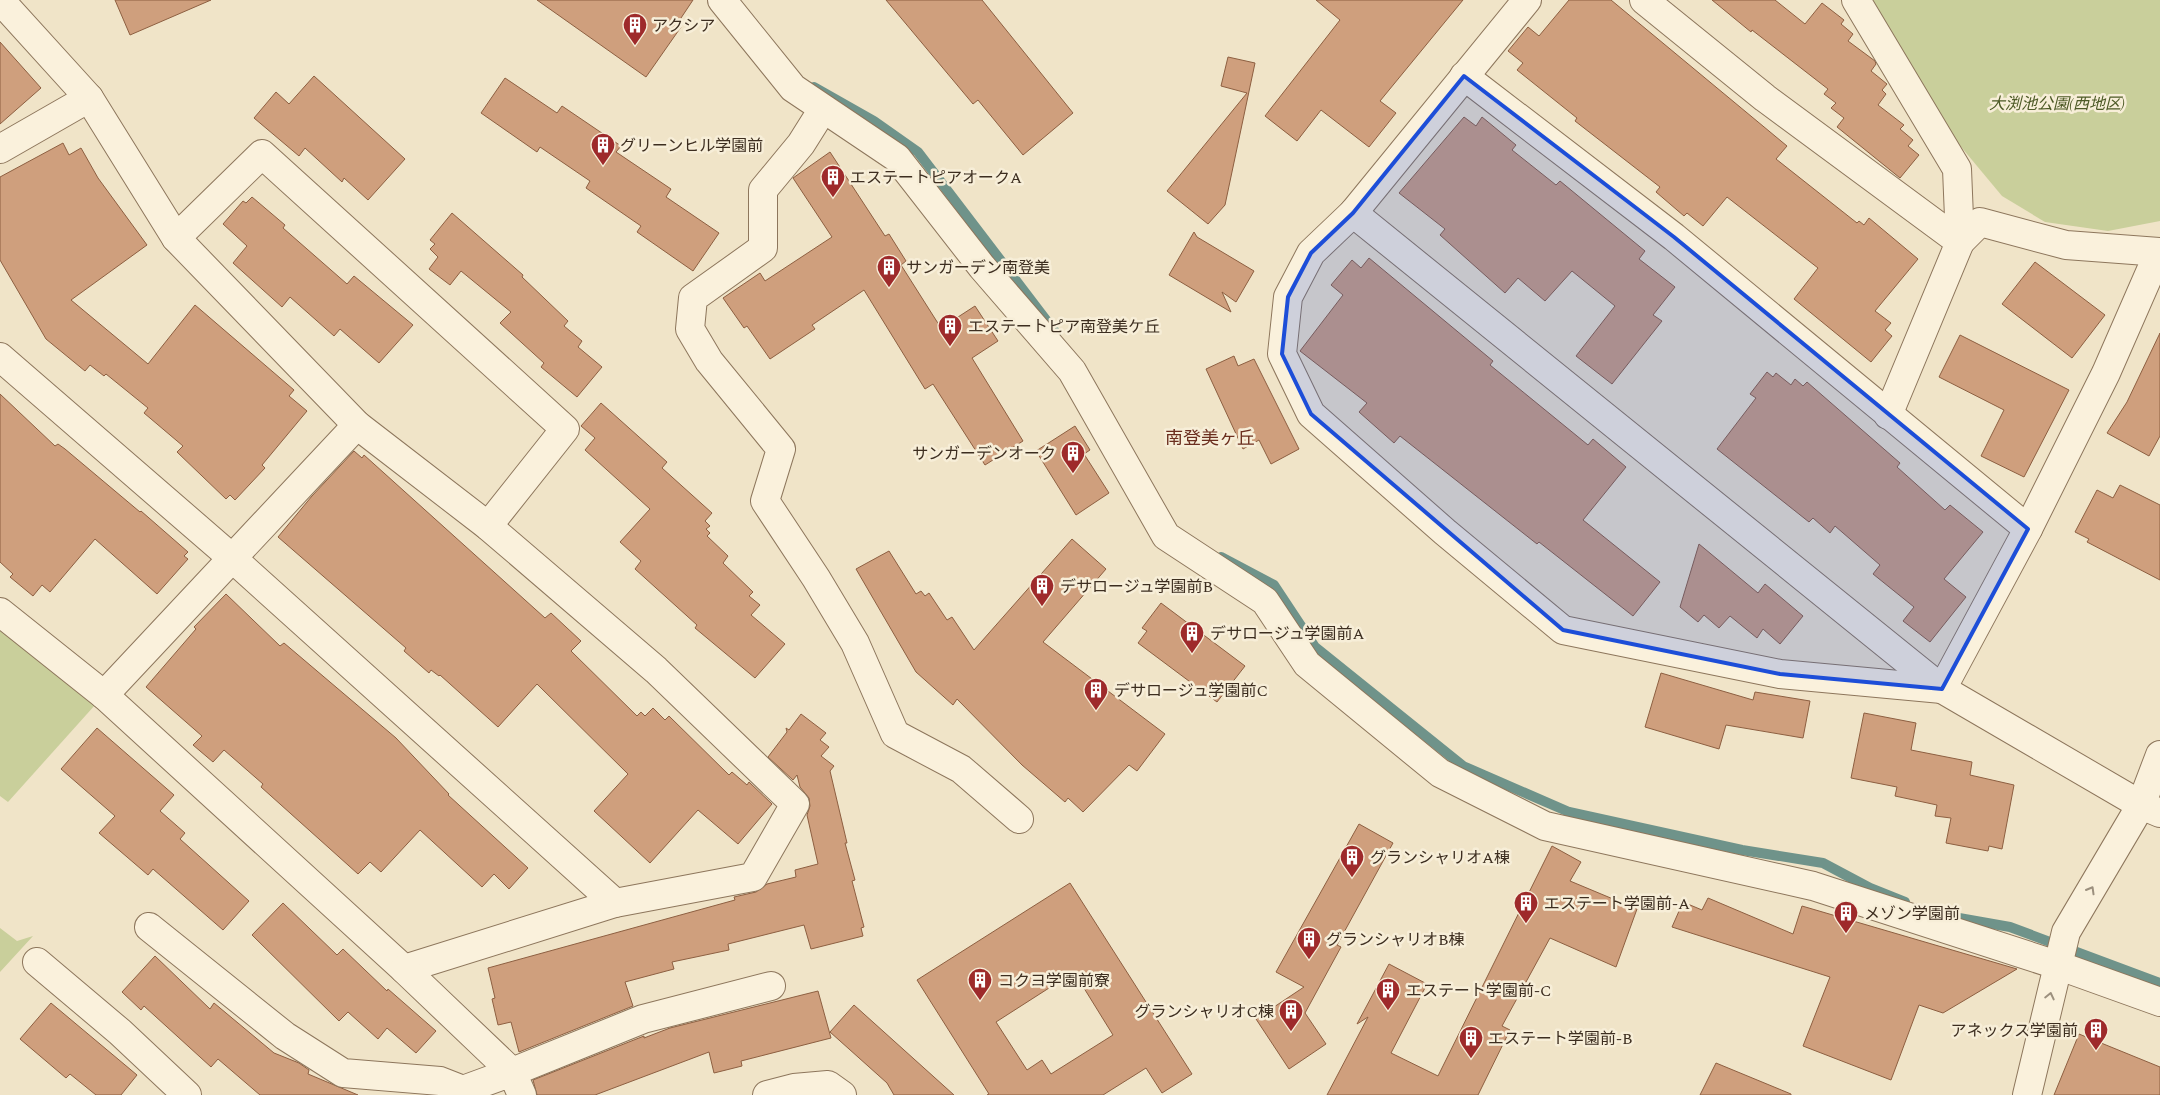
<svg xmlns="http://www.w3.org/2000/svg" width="2160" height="1095" viewBox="0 0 2160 1095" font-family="Spectral,'Noto Sans JP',serif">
<rect width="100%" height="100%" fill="#f0e4c8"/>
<g fill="#c9cf9b">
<polygon points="1873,0 2160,0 2160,221 2108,231 2045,222 2002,196 1952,136"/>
<polygon points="0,612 104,695 8,802 0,796"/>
<polygon points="0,928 17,941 33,936 0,972"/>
</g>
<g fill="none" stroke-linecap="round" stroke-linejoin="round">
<g stroke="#6f938a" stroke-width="10">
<polyline points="814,87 874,121 918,152 1056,333"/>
<polyline points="1221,557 1274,585 1315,647 1463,766 1569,812 1742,850 1823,863 1870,888 1905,902"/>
<polyline points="1942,915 2010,927 2160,983"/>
</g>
</g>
<g fill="#cf9f7d" stroke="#8d5f41" fill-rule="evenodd">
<polygon points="115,0 211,0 130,35"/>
<polygon points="537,0 693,0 677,24 681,27 646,77"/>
<polygon points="886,0 982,0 1073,113 1023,155 978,100 973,104"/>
<polygon points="1316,0 1463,0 1380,101 1396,113 1369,147 1321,110 1297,141 1265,116 1340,20"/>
<polygon points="1569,0 1611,0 1787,146 1776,159 1857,223 1859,221 1864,225 1869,218 1918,259 1875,311 1891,323 1885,330 1892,336 1871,362 1794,299 1818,268 1727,197 1703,226 1687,213 1684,216 1656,192 1660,187 1575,121 1577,118 1517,70 1523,63 1508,51 1528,27 1539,36"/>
<polygon points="1712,0 1775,0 1805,24 1822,3 1844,20 1841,24 1853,34 1848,41 1875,61 1876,64 1871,71 1887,84 1882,90 1886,94 1878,105 1904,125 1900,129 1913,140 1908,146 1919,155 1900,178 1837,127 1844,118 1831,108 1836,103 1824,94 1828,89 1752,30 1751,32"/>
<polygon points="0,42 41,88 0,124"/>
<polygon points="1228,57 1255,63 1225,205 1208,224 1167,191 1247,93 1221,86"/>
<polygon points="314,76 405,159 368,200 344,178 342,182 305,148 299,156 254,118 276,92 289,104"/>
<polygon points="505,78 557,113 562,106 621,146 616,152 671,189 666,197 719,233 693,271 637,232 641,226 586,188 590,181 540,147 537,152 481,113"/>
<polygon points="1464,117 1476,126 1482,117 1516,145 1512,150 1556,185 1560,181 1645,251 1639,259 1675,287 1653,315 1662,321 1612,384 1576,356 1615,306 1572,271 1545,301 1518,278 1505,293 1440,235 1445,229 1399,193"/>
<polygon points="63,143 69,155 81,148 98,178 147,245 71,300 148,364 195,305 294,390 289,396 307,411 262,465 265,468 235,500 230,495 226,499 177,452 183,446 144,413 148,408 106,374 104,376 90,365 85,371 46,339 0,260 0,177"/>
<polygon points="830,152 885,236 889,234 906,261 901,265 941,328 975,306 998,341 972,358 1023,441 985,465 933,384 925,389 864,290 812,325 815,329 770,359 747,326 744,328 723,298 760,273 765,281 832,237 793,178"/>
<polygon points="252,197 285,225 283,228 347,284 354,276 413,325 379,363 340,329 334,336 290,297 282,307 233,263 247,246 223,224 243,201 246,203"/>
<polygon points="452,213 523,275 522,277 568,321 564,326 582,341 578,347 602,367 577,397 541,367 544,363 500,323 511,312 461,271 450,285 429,269 438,257 430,249 435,244 430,240"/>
<polygon points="1194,232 1197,237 1254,271 1236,302 1222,292 1231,312 1169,275"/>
<polygon points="1369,258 1493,361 1490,365 1577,436 1588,445 1593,439 1626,467 1583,520 1660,582 1633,616 1539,542 1537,544 1400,436 1394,443 1359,412 1367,403 1300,351 1343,295 1331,285 1352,260 1361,268"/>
<polygon points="2035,262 2105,315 2072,358 2002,304"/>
<polygon points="2160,333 2160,436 2149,456 2107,433 2127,402"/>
<polygon points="1960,335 2069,390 2024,477 1981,456 2004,410 1939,377"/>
<polygon points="1234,356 1238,366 1254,359 1299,449 1271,464 1259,440 1243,449 1206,369"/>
<polygon points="1767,372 1773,377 1776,373 1791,385 1795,379 1803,386 1807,382 1900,463 1897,467 1945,510 1950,505 1983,532 1944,579 1966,597 1930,642 1903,621 1914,607 1873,574 1880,565 1835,526 1830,533 1813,518 1809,522 1717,449 1756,398 1750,394"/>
<polygon points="0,394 55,446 58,444 65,449 140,512 141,511 188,552 184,556 188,559 157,594 95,539 50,592 42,585 33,596 10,577 13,574 0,562"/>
<polygon points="601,403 667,462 662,468 712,513 705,521 710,526 706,529 710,533 707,536 728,556 723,563 753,592 749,596 760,605 751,615 785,644 755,678 695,628 697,625 635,569 641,561 620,542 650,509 585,450 595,438 581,426"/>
<polygon points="1075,426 1090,450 1084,454 1109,493 1076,515 1036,451"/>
<polygon points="354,451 362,458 364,455 545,618 551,613 581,641 571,651 637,716 641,712 645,716 653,708 665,720 669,716 729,775 732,772 747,785 749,782 772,804 738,844 698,810 650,863 594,811 628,774 537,684 498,727 440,675 439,676 431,670 429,673 404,651 406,648 278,537 312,496"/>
<polygon points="2120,485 2160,505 2160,580 2087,542 2089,539 2075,532 2097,490 2113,498"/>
<polygon points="1072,539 1106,569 1043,642 1165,734 1137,771 1129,765 1083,812 1068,798 1065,802 1022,765 957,699 953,705 916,672 856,569 889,551 916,594 921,591 925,596 929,593 947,620 952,617 974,650"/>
<polygon points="1699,544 1758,593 1765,584 1803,616 1780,644 1763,629 1757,638 1730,616 1719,628 1704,615 1698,622 1680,607"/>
<polygon points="226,594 280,646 284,643 396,738 449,794 448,795 528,868 509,889 494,874 482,887 420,830 381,872 370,862 358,874 261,787 263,784 224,750 213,762 193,745 202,736 146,687 196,629 194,627"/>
<polygon points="1161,603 1245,666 1217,702 1138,643 1147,631 1142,628"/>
<polygon points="1661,673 1753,700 1755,692 1810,701 1803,738 1726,725 1719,749 1645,727"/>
<polygon points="1864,713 1916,723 1911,750 1972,762 1970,775 2014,785 2002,849 1989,846 1988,851 1946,843 1951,818 1935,816 1937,805 1895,796 1897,787 1851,778"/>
<polygon points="801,714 826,733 820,740 829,747 821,756 834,766 830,771 847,843 845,843 855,880 852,881 864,927 861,928 863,936 811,949 804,925 728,944 729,950 672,962 674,969 625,982 633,1006 519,1052 511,1022 498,1025 492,999 495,998 488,968 735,900 734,897 756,892 767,884 796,877 795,870 818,864 807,815 810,806 809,798 800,787 797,775 793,780 768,757 787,732 786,728 789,730"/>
<polygon points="97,728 174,795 160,811 185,833 180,839 249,901 223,930 153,869 148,875 99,833 115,816 61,769"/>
<polygon points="1359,824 1393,843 1337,945 1341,947 1305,1013 1326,1044 1289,1069 1256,1019 1304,987 1276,972"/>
<polygon points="1552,846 1581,862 1570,881 1637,909 1616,967 1550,938 1502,1026 1510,1030 1478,1095 1327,1095 1368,1017 1357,1024 1389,964 1427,984 1391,1053 1438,1076"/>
<path d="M1070 883 1192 1074 1162 1093 1146 1068 1103 1095H987L989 1094 917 980ZM1074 972 1113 1035 1051 1074 1042 1060 1027 1070 996 1022Z"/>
<polygon points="1708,898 1793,934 1802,906 2017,969 1943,1013 1919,1005 1891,1080 1803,1046 1830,977 1672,927 1683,902 1702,910"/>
<polygon points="283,903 337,955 343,949 387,991 388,989 436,1031 416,1053 387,1028 378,1039 348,1012 339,1021 252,935"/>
<polygon points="155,956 210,1009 214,1003 274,1053 299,1063 309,1070 308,1074 358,1095 260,1095 218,1059 211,1067 144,1006 141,1010 122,992"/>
<polygon points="818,991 831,1038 741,1061 742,1066 714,1073 709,1052 595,1095 537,1095 533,1080 644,1036 644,1038 670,1028"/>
<polygon points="51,1003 137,1075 121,1095 96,1095 70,1074 66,1078 20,1039"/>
<polygon points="854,1005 954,1095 894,1095 887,1083 830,1032"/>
<polygon points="2079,1034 2160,1067 2160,1095 2054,1095"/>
<polygon points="1716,1063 1791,1094 1791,1095 1700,1095"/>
</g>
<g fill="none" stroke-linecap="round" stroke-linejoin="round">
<defs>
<g id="minor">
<polyline points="0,0 89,98 176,238 357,425 488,526 656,670 795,804 753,877 615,903 404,969 104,695 0,612"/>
<polyline points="722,0 793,88 897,158 982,267 1072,371 1166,536 1265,601 1307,664 1440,773 1545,826 1813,886 2057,965 2160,1002"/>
<polyline points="1527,0 1353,213 1311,253 1288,297 1282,354 1311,414 1445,532 1563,630 1780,674 1942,689 2028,529 2106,373 2158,254"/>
<polyline points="1644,0 1765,98 1960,242 1980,222 2066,245 2160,252"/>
<polyline points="1856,0 1957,169 1960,242 1888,415"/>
<polyline points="1464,76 1674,237 2028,529"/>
<polyline points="823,109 801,144 763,190 763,248 693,298 690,329 709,361 781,449 765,501 816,578 855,643 895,734 961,769 1019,819"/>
<polyline points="0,149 89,98"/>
<polyline points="1353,213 1942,689 2141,805 2160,813"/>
<polyline points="176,238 262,154 565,429 488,526"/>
<polyline points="0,357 232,558 615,903"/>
<polyline points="104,695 357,425"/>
<polyline points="149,927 285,1036 343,1073 440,1081 463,1090 512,1072 522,1095"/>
<polyline points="37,962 120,1032 187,1095"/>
<polyline points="404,969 512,1072 643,1019 771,986"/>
<polyline points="767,1095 794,1088 828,1085 842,1095"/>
<polyline points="2027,1095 2066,932 2141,805 2160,755"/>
</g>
</defs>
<use href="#minor" stroke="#8d765c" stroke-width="30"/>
<use href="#minor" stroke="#faf1dc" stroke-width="28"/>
</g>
<defs><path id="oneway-chevron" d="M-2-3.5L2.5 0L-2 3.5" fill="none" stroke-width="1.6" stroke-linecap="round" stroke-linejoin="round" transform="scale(1.25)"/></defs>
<g stroke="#9c907e">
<use href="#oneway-chevron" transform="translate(2091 890) rotate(-60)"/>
<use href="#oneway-chevron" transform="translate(2050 996) rotate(-77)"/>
</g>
<path fill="#1d4ed8" fill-opacity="0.2" stroke="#1d4ed8" stroke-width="4" stroke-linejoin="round" d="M1464 76 1674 237 2028 529 1942 689 1780 674 1563 630 1311 414 1282 354 1288 297 1311 253 1353 213Z"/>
<defs>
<symbol id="building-pin" viewBox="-11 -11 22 30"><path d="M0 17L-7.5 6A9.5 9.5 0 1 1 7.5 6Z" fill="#9e2a2b" stroke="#f7eed8"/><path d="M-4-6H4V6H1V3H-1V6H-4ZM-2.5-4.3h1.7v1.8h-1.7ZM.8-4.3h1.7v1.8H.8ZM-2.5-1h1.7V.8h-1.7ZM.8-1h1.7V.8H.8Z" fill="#fff"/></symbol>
</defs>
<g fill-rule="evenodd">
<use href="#building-pin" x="621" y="11" width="28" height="38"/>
<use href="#building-pin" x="589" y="131" width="28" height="38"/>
<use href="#building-pin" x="819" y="163" width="28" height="38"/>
<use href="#building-pin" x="875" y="253" width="28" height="38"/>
<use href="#building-pin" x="936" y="312" width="28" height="38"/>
<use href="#building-pin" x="1059" y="439" width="28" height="38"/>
<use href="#building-pin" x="1028" y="572" width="28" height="38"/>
<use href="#building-pin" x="1178" y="619" width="28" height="38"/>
<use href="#building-pin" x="1082" y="676" width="28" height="38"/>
<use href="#building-pin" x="1338" y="843" width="28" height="38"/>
<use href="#building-pin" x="1512" y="889" width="28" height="38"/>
<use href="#building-pin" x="1832" y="899" width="28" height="38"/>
<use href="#building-pin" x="1295" y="925" width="28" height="38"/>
<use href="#building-pin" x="966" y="966" width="28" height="38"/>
<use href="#building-pin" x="1374" y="976" width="28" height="38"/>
<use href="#building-pin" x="1277" y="997" width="28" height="38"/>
<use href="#building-pin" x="2082" y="1016" width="28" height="38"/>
<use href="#building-pin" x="1457" y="1024" width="28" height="38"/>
</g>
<g text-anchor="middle" stroke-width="5" stroke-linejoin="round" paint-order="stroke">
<g font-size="16" fill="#3d2e20" stroke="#f7eed8" text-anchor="start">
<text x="652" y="31">アクシア</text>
<text x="620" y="151">グリーンヒル学園前</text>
<text x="850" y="183">エステートピアオークA</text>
<text x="906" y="273">サンガーデン南登美</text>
<text x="968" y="332">エステートピア南登美ケ丘</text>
<text x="1056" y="459" text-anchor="end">サンガーデンオーク</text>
<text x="1060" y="592">デサロージュ学園前B</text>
<text x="1210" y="639">デサロージュ学園前A</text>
<text x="1114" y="696">デサロージュ学園前C</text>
<text x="1370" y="863">グランシャリオA棟</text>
<text x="1544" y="909">エステート学園前-A</text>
<text x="1864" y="919">メゾン学園前</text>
<text x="1326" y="945">グランシャリオB棟</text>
<text x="998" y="986">コクヨ学園前寮</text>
<text x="1406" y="996">エステート学園前-C</text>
<text x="1274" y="1017" text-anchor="end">グランシャリオC棟</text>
<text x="2078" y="1036" text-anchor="end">アネックス学園前</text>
<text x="1488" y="1044">エステート学園前-B</text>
</g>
<g font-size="16" font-style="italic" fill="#4d5a26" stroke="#f7eed8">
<text x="2057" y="109">大渕池公園(西地区)</text>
</g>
<g font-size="18" fill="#6b2e1e" stroke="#f7eed8">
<text x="1210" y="444">南登美ヶ丘</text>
</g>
</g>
</svg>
